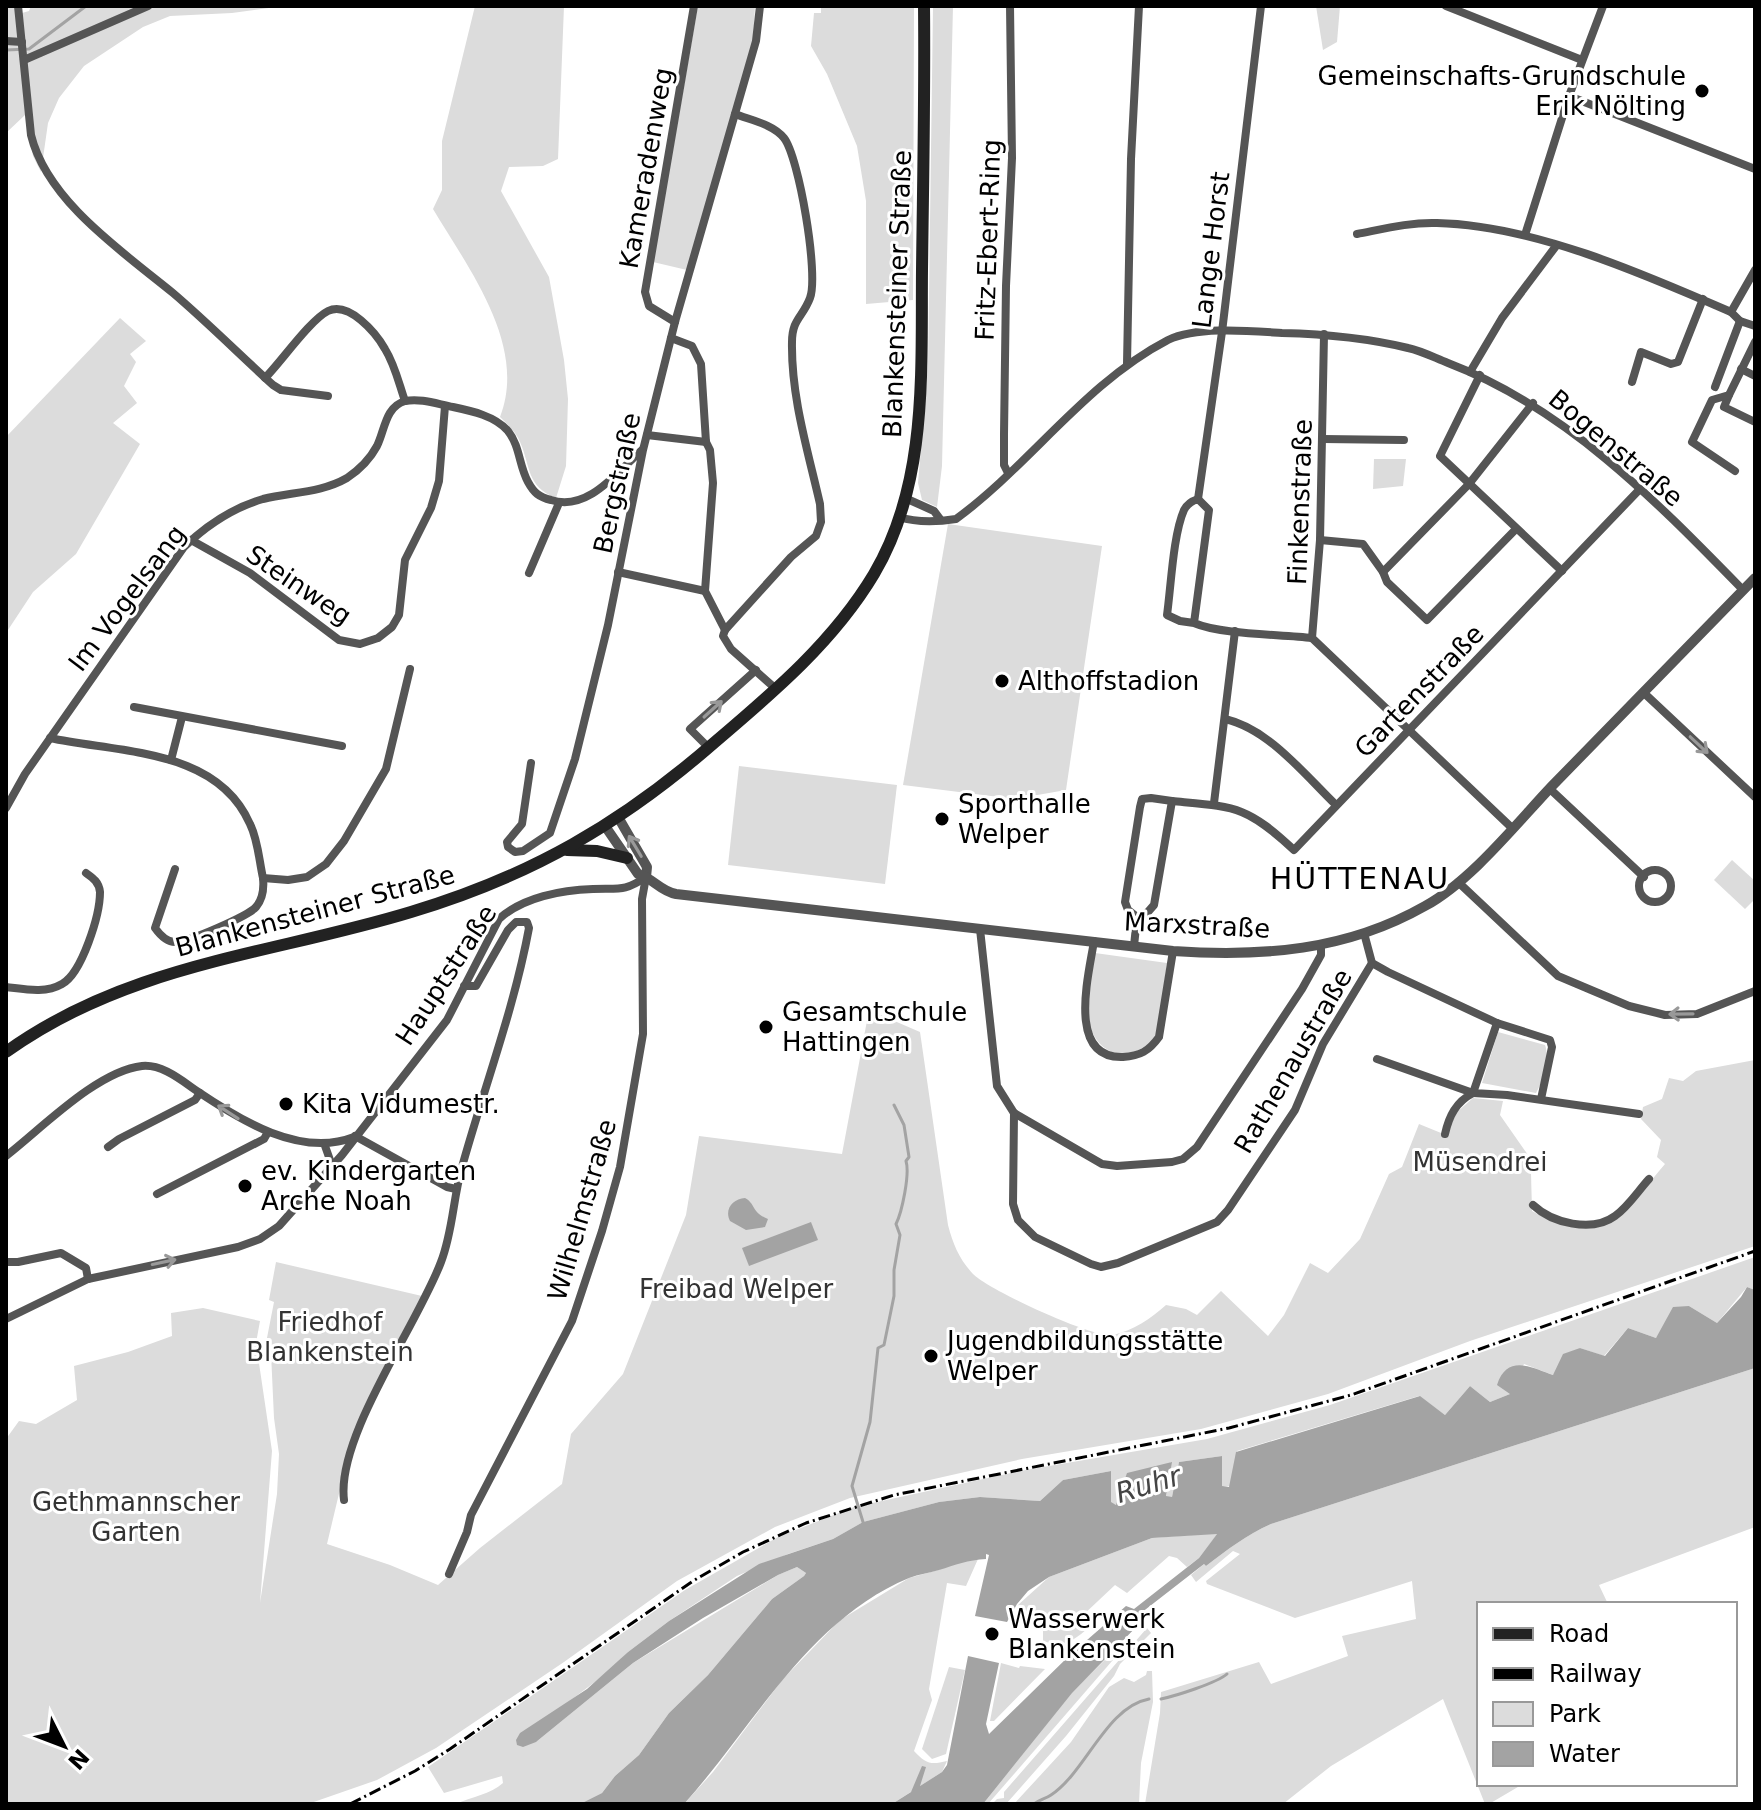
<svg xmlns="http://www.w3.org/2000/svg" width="1761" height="1810" viewBox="0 0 1761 1810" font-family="'DejaVu Sans',sans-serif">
<rect width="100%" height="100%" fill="#fff"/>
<g fill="#dcdcdc">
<polygon points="6,6 15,6 22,13 29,11 31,6 283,6 232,13 170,16 143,27 84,66 59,98 48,123 41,172 33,156 25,115 6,133"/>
<path d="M475 6H564L558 159 543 166 509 167 501 191 549 277 564 360 568 399 566 466 556 498C526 486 531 467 520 442 516 432 508 425 500 417 528 345 468 268 433 209L442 190V141Z"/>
<polygon points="698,6 755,6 753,44 687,270 653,262"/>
<polygon points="821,6 914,6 913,300 866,304 866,201 857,146 827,74 811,46 814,13 821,13"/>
<polygon points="933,6 953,6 942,466 937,507 922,500 918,483 928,366"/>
<polygon points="1316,6 1340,6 1337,42 1323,50"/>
<polygon points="120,318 146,341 130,354 136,362 124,386 137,403 113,423 140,444 76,554 33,592 6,633 6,437"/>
<polygon points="1374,459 1406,459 1403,486 1373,489"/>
<polygon points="948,524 1102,546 1066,790 1015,799 903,785"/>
<polygon points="739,766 897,785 885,884 728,865"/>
<polygon points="1732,860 1755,881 1755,899 1745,909 1714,880"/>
<path d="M1095 953 1167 963 1157 1037C1142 1049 1127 1062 1108 1050 1076 1031 1091 984 1095 953Z"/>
<path d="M869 1010 920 1032 948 1225C953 1244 959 1259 973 1274 987 1289 1094 1339 1113 1335 1132 1331 1152 1318 1166 1305L1186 1309 1197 1315 1221 1291 1268 1336 1284 1315 1310 1263 1328 1273 1360 1239 1389 1174 1402 1167 1419 1124 1446 1135 1457 1112 1473 1098 1503 1101 1500 1115 1528 1155 1531 1173 1532 1211C1602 1251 1622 1215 1665 1164L1657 1157 1661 1140 1641 1119 1643 1107 1662 1099 1669 1078 1683 1081 1696 1071 1755 1060V1246L1470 1341 1328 1394 1201 1429 1022 1459 850 1498 775 1527 677 1581 564 1662 436 1748 377 1780 308 1804H6V1439L19 1421 36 1424 77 1400 74 1366 128 1352 172 1336 171 1313 203 1308 260 1321 256 1343 272 1451 260 1603 277 1494 279 1454 274 1418 271 1353 265 1348 274 1302 269 1300 276 1262 422 1296 385 1365 342 1481 327 1544 390 1565 438 1585 480 1548 562 1484 571 1434 623 1374 686 1215 699 1136 842 1154Z"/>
<path d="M1498 1032 1545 1045C1550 1058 1543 1081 1536 1093L1482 1083Z"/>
<path d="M1755 1257V1290L1747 1287 1717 1323 1689 1306 1656 1338 1628 1328 1604 1356 1580 1348 1553 1375 1524 1364 1510 1394 1490 1402 1470 1386 1445 1415 1419 1396 1237 1451 1230 1486 1222 1487V1456L1179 1462 1172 1497H1166L1171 1462 1116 1505 1111 1503V1471L1063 1480 1040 1501 980 1497 939 1502 863 1522 833 1539 788 1554 737 1576 669 1621 628 1652 608 1672 567 1703 536 1742 633 1663 778 1575 797 1567 806 1573 804 1576 772 1599 708 1675 669 1713 639 1755 615 1776 602 1793 580 1804H456C471 1797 491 1794 503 1783L502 1776 444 1793 428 1767 685 1590 778 1537 854 1507 1020 1471 1207 1439 1330 1405Z"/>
<path d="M1755 1368V1527L1599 1585 1608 1604H1479V1784H1523L1489 1804H1485L1443 1699 1331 1766 1283 1804H1145L1160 1713 1161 1692 1259 1662 1271 1684 1348 1656 1342 1636 1416 1619 1412 1581 1295 1618 1207 1584 1206 1581 1240 1554 1233 1551 1196 1582 1191 1575 1204 1564 1206 1566C1227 1550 1246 1535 1271 1524Z"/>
<path d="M1218 1533 1199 1558 1187 1567 1177 1558 1169 1556 1127 1593 1115 1585 1081 1617 1089 1627C1074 1641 1063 1648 1043 1641V1631L1033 1624 1013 1619 1018 1605 1049 1577 1152 1538Z"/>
<path d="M978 1559 966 1586 947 1583 929 1689 932 1700 914 1751C926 1764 931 1765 947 1761L942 1772 892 1804H684L713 1772 782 1680 840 1620 909 1578 938 1570 957 1562Z"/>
<polygon points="1147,1628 1151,1633 1120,1664 1114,1676 1066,1736 1006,1804 992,1804 997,1799 1004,1798 1004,1792"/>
<polygon points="1115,1650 1119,1653 988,1804 983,1804 1072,1692"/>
<polygon points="1001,1663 1019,1668 1020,1666 1045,1669 994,1721 990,1721"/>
<polygon points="949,1667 965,1670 946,1754 932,1759 922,1749"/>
<polygon points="1147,1671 1152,1671 1153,1702 1141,1763 1139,1804 1014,1804 1071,1742 1109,1687 1124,1678 1134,1682 1146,1675"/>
</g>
<g fill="#a3a3a3">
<path d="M745 1198C756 1204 751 1212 768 1219L765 1227 746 1230 730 1221C724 1209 733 1199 745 1198Z"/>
<polygon points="811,1222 818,1240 749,1266 742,1248"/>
<path d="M1747 1287 1755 1290V1368L1271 1524C1246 1535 1227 1550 1206 1566L1204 1564 1141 1613 1138 1618 1141 1622 1072 1693 983 1804H892L911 1792 922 1766 926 1767 920 1786 942 1772 947 1765 968 1656 999 1663 986 1724 989 1734 1071 1654 1126 1606 1134 1609 1199 1558 1217 1534 1152 1538 1049 1577 1028 1591 1017 1604 1007 1622 975 1616 989 1555 986 1554V1559C968 1560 955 1565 939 1570 929 1573 919 1574 909 1578 808 1620 754 1726 684 1804H580L602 1793 615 1776 639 1755 669 1713 708 1675 772 1599 804 1576 806 1573 797 1567 778 1575 703 1618 633 1663 536 1742 523 1747 517 1745 516 1740 520 1733 587 1689 628 1652 669 1621 759 1564 833 1539 863 1522 939 1502 980 1497 1040 1501 1063 1480 1111 1471V1502L1116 1505 1127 1473 1172 1462 1166 1496 1172 1497 1179 1462 1222 1456V1486L1229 1487 1236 1452 1420 1396 1445 1415 1470 1386 1490 1402 1510 1394 1497 1385C1507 1354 1531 1367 1553 1375L1563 1354 1580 1348 1605 1356 1628 1328 1656 1338 1673 1307 1689 1306 1717 1323 1741 1297Z"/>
</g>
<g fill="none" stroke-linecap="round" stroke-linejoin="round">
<g stroke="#a3a3a3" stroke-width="3">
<polyline points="6,50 29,49 86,6"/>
<path d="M863 1522 852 1486 870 1422 878 1348 884 1345 894 1296V1270L900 1235 896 1224C902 1212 910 1174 906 1161L909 1157 904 1125 894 1105"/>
<path d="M1161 1699C1175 1696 1217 1683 1227 1674"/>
<path d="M1034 1804C1039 1800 1045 1799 1051 1795 1086 1772 1106 1707 1149 1699"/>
</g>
<g stroke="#555" stroke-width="8">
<path d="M18 6 31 135C47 201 123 252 173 293 207 322 240 355 273 385L281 390 328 396"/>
<polyline points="1446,6 1582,60"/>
<polyline points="6,41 22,42"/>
<polyline points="24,60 148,6"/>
<polyline points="1569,96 1755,169"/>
<path d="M735 114C750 120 773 124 784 138 799 157 819 275 810 298 803 317 792 319 792 342 791 397 808 451 820 504L821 522 816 536 791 557 725 630 723 636 731 649 776 689"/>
<path d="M1357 234C1383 229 1410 222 1437 223 1532 225 1644 274 1731 312L1740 321 1755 326"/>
<polyline points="1525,235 1569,96 1603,6"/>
<polyline points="1731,312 1755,270"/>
<polyline points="675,322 649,306 645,292 694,6"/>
<polyline points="1324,334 1320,540 1312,638 1512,828"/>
<polyline points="671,338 692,346 701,364 706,442 710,450 713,483 705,591 725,630"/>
<polyline points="1127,364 1131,159 1139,6"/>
<polyline points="1741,369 1755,376"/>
<polyline points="1470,372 1502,318 1556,246"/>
<polyline points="1480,375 1440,456 1562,571"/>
<polyline points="1632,382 1641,352 1671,364 1678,362 1703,299"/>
<polyline points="1715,387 1740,321"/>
<polyline points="1729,395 1724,407 1755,422"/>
<path d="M405 401C421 398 437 404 453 407 472 411 495 416 508 431 520 446 519 466 528 482 534 493 539 497 551 500 588 512 617 472 642 450"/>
<polyline points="647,435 706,442"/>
<polyline points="1323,439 1404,440"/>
<polyline points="1735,471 1692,442 1712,400 1729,395 1755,342"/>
<polyline points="1008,473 1004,465 1004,434 1006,286 1012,158 1010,6"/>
<polyline points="905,498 934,511 940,519"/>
<polyline points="1198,499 1222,332 1261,6"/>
<path d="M899 517C918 523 937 522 956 519 1030 465 1085 383 1168 340 1198 326 1250 331 1282 333 1324 334 1367 338 1408 348 1422 351 1435 358 1448 363 1566 408 1656 501 1743 590"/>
<polyline points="191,540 250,573 339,640 360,644 378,638 392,627 399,615 405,560 431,508 439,481 445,406"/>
<polyline points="1320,540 1363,544 1383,572 1469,484 1533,403"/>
<polyline points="618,572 705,591"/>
<polyline points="1383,572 1387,582 1427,620 1516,529"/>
<polyline points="529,573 559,503"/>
<path d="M1194 623 1180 621 1167 615C1171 587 1173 535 1184 510 1187 504 1192 501 1198 499L1209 510 1194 623C1222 635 1280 634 1312 638"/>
<polyline points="1644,693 1755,797"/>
<polyline points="134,707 342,746"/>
<path d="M1225 719C1269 729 1304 774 1336 805"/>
<path d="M50 738C119 753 217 748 250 824 258 840 259 860 263 878L288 880 307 877 326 864 344 841 386 769 410 669"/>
<polyline points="709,748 690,729 756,670"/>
<polyline points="171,760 182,717"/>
<polyline points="531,763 522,824 507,842 508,847 515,852 523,851 550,833 575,759 608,625 643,450 675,322 756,41 760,6"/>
<polyline points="1550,789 1644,877"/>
<polygon points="1151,798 1172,801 1154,905 1147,913 1137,917 1128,910 1125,902 1140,807 1142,799"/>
<path d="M1172 801C1235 807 1246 805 1294 850L1639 490"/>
<polyline points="1214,803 1235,631"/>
<path d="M6 808 25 774 184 547C207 525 232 508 263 499 291 492 321 493 347 478 359 470 370 459 377 446 385 430 385 407 405 401 399 384 395 365 385 349 376 333 349 301 328 311 310 320 281 362 265 378"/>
<path d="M175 869 155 928C160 935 166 942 175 942 187 943 248 916 256 907 263 899 264 888 263 878"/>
<circle cx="1655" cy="886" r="16"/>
<polyline points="1458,882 1558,976 1629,1006 1665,1015 1697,1014 1755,991"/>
<polyline points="980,929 997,1086 1014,1113 1102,1164 1117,1166 1172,1162 1183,1159 1197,1147 1302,989 1321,955 1321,945"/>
<polyline points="1364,933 1372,963 1388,972 1497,1023 1550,1040 1552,1047 1541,1099"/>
<path d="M1094 941C1089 974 1066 1059 1123 1057 1140 1056 1149 1051 1159 1037L1173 951"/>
<polyline points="1134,946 1137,917"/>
<path d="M6 987C24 989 45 994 62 984 82 973 100 915 100 892 99 882 93 878 86 873"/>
<polyline points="1497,1023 1473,1093 1507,1095 1639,1114"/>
<path d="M1377 1059 1473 1093C1456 1102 1449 1116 1445 1134"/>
<polyline points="1014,1113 1013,1204 1018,1220 1035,1237 1091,1264 1101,1267 1118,1263 1217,1222 1228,1210 1295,1110 1323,1044 1372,963"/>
<polyline points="355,1136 447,1187 456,1189"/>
<polyline points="324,1143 330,1160 328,1170"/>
<polyline points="108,1147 119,1139 195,1100 200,1093"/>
<path d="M6 1156C41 1129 97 1071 142 1066 162 1064 181 1080 197 1091 240 1120 300 1158 354 1137"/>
<polyline points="157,1194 264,1139 268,1132"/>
<path d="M1533 1205C1552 1223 1592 1233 1615 1216 1628 1207 1638 1191 1649 1179"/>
<polyline points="6,1262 18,1262 61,1253 86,1268 88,1279"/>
<path d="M6 1319 88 1279 238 1247 260 1239 279 1226 342 1155 447 1020 499 919C523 897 562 890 593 889 619 888 624 892 646 877"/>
<path d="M344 1500C336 1437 418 1324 441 1262 453 1231 453 1198 462 1167 484 1088 514 1009 529 928L527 922H516L508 930 476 986H464"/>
<polyline points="449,1574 467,1532 471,1515 572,1321 602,1231 620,1167 643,1034 642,899 646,877"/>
</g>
<g stroke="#555" stroke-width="10">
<polyline points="618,817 647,867 646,877"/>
<path d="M605 826 638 874C653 878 660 891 676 894L1173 951C1262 957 1346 951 1425 906 1471 881 1516 824 1552 786 1620 717 1687 647 1755 578"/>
</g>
<g stroke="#222" stroke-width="12">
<polyline points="567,850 597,851 627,858"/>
<path d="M6 1052C130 963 270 955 411 912 531 876 621 824 715 742 774 692 834 641 874 574 928 483 921 372 922 270 923 182 925 94 924 6"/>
</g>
<polyline stroke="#000" stroke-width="3" stroke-dasharray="12 4 2 4" stroke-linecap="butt" points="350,1804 415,1771 450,1749 693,1581 743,1552 806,1523 894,1495 1229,1428 1351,1395 1755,1251"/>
</g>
<defs><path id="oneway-shaft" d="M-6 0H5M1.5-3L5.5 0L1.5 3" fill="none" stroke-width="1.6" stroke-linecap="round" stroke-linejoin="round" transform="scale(2)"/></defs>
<g stroke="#999">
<use href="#oneway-shaft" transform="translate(713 709) rotate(-42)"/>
<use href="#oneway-shaft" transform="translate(1699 745) rotate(43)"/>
<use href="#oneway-shaft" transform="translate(635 846) rotate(-121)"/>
<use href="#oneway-shaft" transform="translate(1681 1014) rotate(179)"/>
<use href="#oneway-shaft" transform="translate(228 1112) rotate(-147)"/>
<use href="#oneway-shaft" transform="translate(164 1262) rotate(-12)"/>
</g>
<g fill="#000" stroke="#fff" stroke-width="3">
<circle cx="1702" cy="91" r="8"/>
<circle cx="1002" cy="681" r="8"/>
<circle cx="942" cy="819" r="8"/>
<circle cx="766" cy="1027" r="8"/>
<circle cx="286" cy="1104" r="8"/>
<circle cx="245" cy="1186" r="8"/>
<circle cx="931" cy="1356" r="8"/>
<circle cx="992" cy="1634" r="8"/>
</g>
<g text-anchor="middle" stroke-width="6" stroke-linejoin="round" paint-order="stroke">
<g font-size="26" fill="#000" stroke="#fff" text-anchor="start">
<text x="1686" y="85" text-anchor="end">Gemeinschafts-Grundschule<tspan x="1686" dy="30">Erik Nölting</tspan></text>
<text x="1018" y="690">Althoffstadion</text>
<text x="958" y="813">Sporthalle<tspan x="958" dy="30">Welper</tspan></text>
<text x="782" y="1021">Gesamtschule<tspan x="782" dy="30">Hattingen</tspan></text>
<text x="302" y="1113">Kita Vidumestr.</text>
<text x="261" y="1180">ev. Kindergarten<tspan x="261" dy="30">Arche Noah</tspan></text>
<text x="947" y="1350">Jugendbildungsstätte<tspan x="947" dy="30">Welper</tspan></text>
<text x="1008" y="1628">Wasserwerk<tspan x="1008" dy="30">Blankenstein</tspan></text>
</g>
<g font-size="26" fill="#000" stroke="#fff">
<text transform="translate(646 168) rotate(-80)" y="9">Kameradenweg</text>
<text transform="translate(988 240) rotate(-88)" y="9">Fritz-Ebert-Ring</text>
<text transform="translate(1211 250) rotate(-83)" y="9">Lange Horst</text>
<text transform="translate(897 294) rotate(-88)" y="9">Blankensteiner Straße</text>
<text transform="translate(1616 448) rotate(40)" y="9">Bogenstraße</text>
<text transform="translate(617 483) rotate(-78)" y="9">Bergstraße</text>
<text transform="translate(1300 502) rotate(-88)" y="9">Finkenstraße</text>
<text transform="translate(299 585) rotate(34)" y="9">Steinweg</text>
<text transform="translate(127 598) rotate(-53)" y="9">Im Vogelsang</text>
<text transform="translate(1419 691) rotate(-46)" y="9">Gartenstraße</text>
<text transform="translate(315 911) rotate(-15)" y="9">Blankensteiner Straße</text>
<text transform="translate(1197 925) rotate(3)" y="9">Marxstraße</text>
<text transform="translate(446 975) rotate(-57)" y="9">Hauptstraße</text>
<text transform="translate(1293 1061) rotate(-60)" y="9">Rathenaustraße</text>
<text transform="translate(582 1210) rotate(-74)" y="9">Wilhelmstraße</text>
</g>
<g font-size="26" fill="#333" stroke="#fff">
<text x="1480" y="1171">Müsendrei</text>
<text x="736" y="1298">Freibad Welper</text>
<text x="330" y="1331">Friedhof<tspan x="330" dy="30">Blankenstein</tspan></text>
<text x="136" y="1511">Gethmannscher<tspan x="136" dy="30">Garten</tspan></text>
</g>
<g font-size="28" font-style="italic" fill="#444" stroke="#fff">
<text transform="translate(1148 1484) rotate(-17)" y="10">Ruhr</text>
</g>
<g font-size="30" letter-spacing="2" fill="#000" stroke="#fff">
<text x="1360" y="889">HÜTTENAU</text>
</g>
</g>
<rect width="1761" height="1810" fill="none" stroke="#000000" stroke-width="16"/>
<rect x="1477" y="1602" width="260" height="184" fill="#ffffff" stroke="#999999" stroke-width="2"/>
<rect x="1493" y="1628" width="40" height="12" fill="#222222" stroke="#999999" stroke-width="2"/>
<text x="1549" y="1642" font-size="24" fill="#000000">Road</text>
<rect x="1493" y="1668" width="40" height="12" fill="#000000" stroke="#999999" stroke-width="2"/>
<text x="1549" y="1682" font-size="24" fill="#000000">Railway</text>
<rect x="1493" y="1702" width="40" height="24" fill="#dcdcdc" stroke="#999999" stroke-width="2"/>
<text x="1549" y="1722" font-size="24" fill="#000000">Park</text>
<rect x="1493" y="1742" width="40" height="24" fill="#a3a3a3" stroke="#999999" stroke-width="2"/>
<text x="1549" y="1762" font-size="24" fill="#000000">Water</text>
<g transform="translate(64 1746) rotate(132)" stroke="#ffffff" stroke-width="6" paint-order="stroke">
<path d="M0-6L14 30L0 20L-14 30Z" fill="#000000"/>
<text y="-12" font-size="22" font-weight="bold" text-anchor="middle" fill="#000000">N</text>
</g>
</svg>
